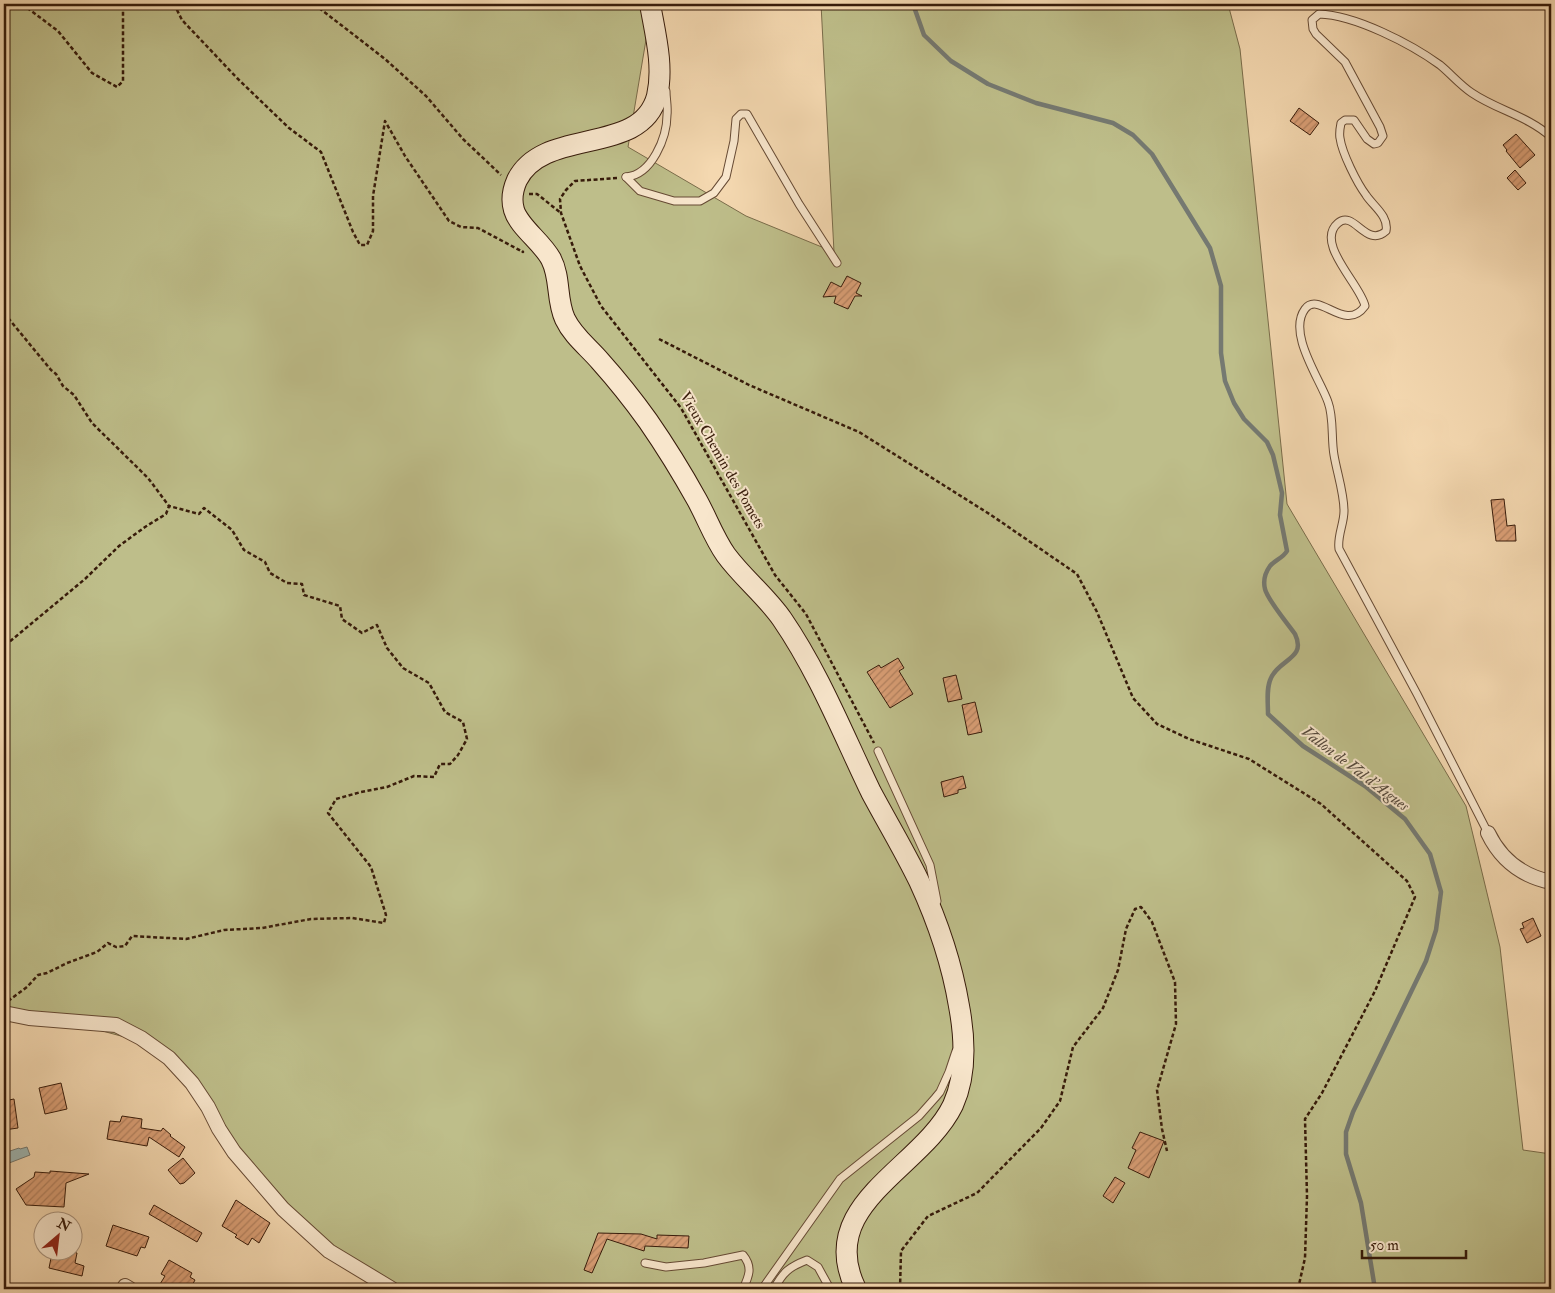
<svg xmlns="http://www.w3.org/2000/svg" width="1555" height="1293" viewBox="0 0 1555 1293" font-family="'IM FELL Double Pica',serif">
<defs>
<pattern id="building-hatch" width="6" height="6" patternUnits="userSpaceOnUse" patternTransform="scale(1.25)"><rect width="6" height="6" fill="#da9f76"/><path d="M-1 1l2-2M0 6l6-6M5 7l2-2" fill="none" stroke="#b2815f"/></pattern>
</defs>
<rect width="100%" height="100%" fill="#f4d8b0"/>
<filter id="stains"><feTurbulence type="fractalNoise" baseFrequency=".004" numOctaves="4"/><feColorMatrix values="0 0 0 0 .2 0 0 0 0 .09 0 0 0 0 .02 0 0 0 .5 -.17"/></filter>
<radialGradient id="worn" r=".72"><stop offset=".6" stop-color="#630" stop-opacity="0"/><stop offset="1" stop-color="#630" stop-opacity=".3"/></radialGradient>
<polygon fill="#bebe8a" stroke="#7a6c4a" points="4,4 652,4 628,147 746,216 834,252 821,4 1228,4 1240,49 1287,504 1466,806 1500,947 1523,1150 1551,1154 1551,1289 385,1289 312,1244 287,1222 189,1082 132,1039 95,1029 4,1016"/>
<polygon fill="#9fb8b5" stroke="#757971" points="27,1147 30,1155 4,1165 4,1153 19,1148 20,1149"/>
<g fill="none" stroke-linecap="round" stroke-linejoin="round">
<path stroke="#757971" stroke-width="4.5" d="M913 4 924 35 951 61 988 84 1036 103 1113 123 1133 135 1152 154 1210 248 1221 286V353L1225 381 1234 403 1244 419 1267 442 1273 455 1282 493 1280 515 1287 551C1283 558 1275 560 1270 566 1265 573 1263 581 1265 589 1267 599 1288 624 1295 634 1307 659 1279 659 1271 678 1266 688 1268 702 1268 714L1303 746 1365 786 1405 819 1430 854 1441 892 1436 930 1426 961 1353 1112 1346 1132V1154L1361 1203 1375 1289"/>
</g>
<g fill="url(#building-hatch)" stroke="#371b0a">
<polygon points="1299,108 1319,123 1310,135 1290,121"/>
<polygon points="1516,134 1535,155 1520,168 1506,151 1507,150 1503,145"/>
<polygon points="1515,170 1526,183 1518,190 1507,178"/>
<polygon points="847,276 861,283 856,293 862,296 855,296 848,309 834,303 836,296 823,297 831,282 841,287"/>
<polygon points="1504,499 1507,526 1515,525 1516,541 1496,541 1491,500"/>
<polygon points="898,658 904,668 899,671 913,694 890,708 867,672 879,665 881,668"/>
<polygon points="956,675 962,699 948,702 943,678"/>
<polygon points="975,702 982,732 968,735 962,705"/>
<polygon points="963,776 966,788 958,790 958,793 944,797 941,782"/>
<polygon points="1533,918 1541,936 1527,943 1520,929 1524,928 1522,923"/>
<polygon points="61,1083 67,1109 45,1114 39,1088"/>
<polygon points="14,1099 18,1128 4,1130 4,1101"/>
<polygon points="122,1116 142,1119 141,1128 161,1131 163,1128 171,1135 170,1136 185,1147 179,1157 149,1137 147,1146 107,1139 110,1121 120,1122"/>
<polygon points="1140,1132 1164,1141 1149,1178 1128,1168 1136,1150 1132,1148"/>
<polygon points="183,1158 195,1173 184,1183 180,1184 168,1170"/>
<polygon points="50,1171 89,1174 66,1183 64,1207 26,1205 16,1189 34,1177 35,1172 50,1173"/>
<polygon points="1115,1177 1125,1183 1113,1203 1103,1196"/>
<polygon points="236,1200 270,1223 259,1243 252,1238 248,1245 235,1237 237,1235 222,1226"/>
<polygon points="154,1205 202,1233 197,1242 149,1214"/>
<polygon points="113,1225 149,1237 145,1248 141,1247 137,1256 106,1246"/>
<polygon points="598,1233 641,1234 657,1239 657,1235 689,1236 688,1248 645,1246 644,1251 607,1239 592,1273 584,1270"/>
<polygon points="57,1250 66,1250 77,1253 75,1263 84,1266 82,1276 49,1268 52,1253 56,1254"/>
<polygon points="169,1260 192,1273 190,1277 195,1280 190,1289 157,1289 165,1276 161,1274"/>
</g>
<g fill="none" stroke-linecap="round" stroke-linejoin="round">
<defs>
<g id="lane">
<polyline points="626,177 640,191 674,201 700,201 714,193 726,177 734,141 736,119 741,114 747,114 799,204 837,263"/>
<path d="M626 177C652 175 667 137 667 115 668 107 666 99 666 91"/>
<polyline points="878,751 930,865 937,901"/>
<path d="M1488 833 1417 694 1339 549C1337 536 1344 524 1344 511 1344 493 1337 473 1334 455 1331 438 1334 418 1328 402 1320 379 1287 333 1305 309 1319 290 1345 334 1365 306 1361 285 1314 243 1338 223 1354 209 1366 249 1386 231 1389 216 1373 206 1366 195 1357 183 1342 153 1340 138 1339 133 1340 128 1341 123L1345 120H1354L1367 139 1374 144 1378 143 1383 136 1380 127 1345 62 1316 34 1313 29 1312 20 1319 14C1355 15 1411 44 1440 65 1451 74 1460 85 1472 93 1497 110 1528 116 1551 137"/>
<path d="M645 1263 666 1267 704 1263 743 1255C753 1267 749 1276 743 1289"/>
<polyline points="762,1289 840,1179 919,1116 935,1098 940,1092 949,1072 956,1051"/>
<path d="M774 1289C783 1272 789 1267 807 1260L818 1267 829 1287 832 1289"/>
</g>
<g id="street">
<path d="M1488 833C1501 860 1522 876 1551 882"/>
<polyline points="4,1013 29,1018 116,1025 141,1038 169,1058 192,1083 208,1107 219,1129 234,1152 283,1209 329,1251 392,1289"/>
<polyline points="125,1286 130,1289"/>
</g>
<path id="secondary" d="M650 4C655 33 664 66 657 96 641 157 544 126 517 180 513 189 511 200 514 210 519 227 542 242 551 259 561 278 556 300 565 319 573 336 588 347 600 361 617 380 633 400 648 421 666 447 682 473 697 500 707 518 714 538 726 555 743 578 766 596 782 619 819 673 843 734 871 792 887 822 904 850 919 881 937 920 952 964 959 1006 965 1038 967 1074 953 1105 922 1169 814 1204 856 1289"/>
</defs>
<use href="#lane" stroke="#664a34" stroke-width="9"/>
<use href="#street" stroke="#664a34" stroke-width="16"/>
<use href="#secondary" stroke="#371b0a" stroke-width="22"/>
<g stroke="#371b0a" stroke-width="2.5" stroke-dasharray="4 2.5" stroke-linecap="butt">
<polyline points="22,4 58,31 92,73 117,87 123,81 123,4"/>
<polyline points="174,4 182,20 237,78 289,128 321,152 353,232 360,245 367,245 373,231 373,196 385,121 405,156 449,221 461,227 478,228 523,252 522,251"/>
<polyline points="314,4 385,59 426,96 463,139 501,175"/>
<polyline points="617,178 575,181 566,190 560,199 561,213 580,266 601,306 681,408 775,575 806,614 874,743"/>
<polyline points="529,194 537,194 561,213"/>
<polyline points="4,313 51,370 56,374 63,386 74,395 92,423 148,478 169,506 166,514 145,527 119,546 85,579 8,643 4,641"/>
<polyline points="659,339 749,385 859,432 991,515 1077,574 1097,612 1133,698 1157,724 1189,739 1249,759 1321,804 1407,881 1415,897 1375,991 1322,1093 1305,1119 1307,1196 1305,1258 1298,1289"/>
<polyline points="8,1001 27,987 38,975 47,973 67,963 97,952 108,943 116,947 125,946 132,936 186,939 224,930 262,928 311,919 352,918 384,923 386,915 371,867 328,813 336,799 361,792 387,787 414,776 434,777 440,764 450,764 458,755 467,739 463,722 445,712 429,683 403,668 387,648 377,625 362,633 342,619 340,606 304,595 302,584 287,583 270,573 265,562 244,550 232,530 204,508 199,514 169,506"/>
<polyline points="900,1289 901,1251 928,1216 977,1193 1041,1128 1060,1101 1073,1047 1103,1008 1118,970 1126,929 1135,909 1141,907 1152,922 1175,982 1176,1024 1157,1090 1162,1129 1167,1151"/>
</g>
<use href="#lane" stroke="#f8e6cc" stroke-width="7"/>
<use href="#street" stroke="#f8e6cc" stroke-width="14"/>
<use href="#secondary" stroke="#f8e6cc" stroke-width="20"/>
</g>
<g text-anchor="middle" stroke-width="4" stroke-linejoin="round" paint-order="stroke">
<g font-size="15" fill="#371b0a" stroke="#f8e6cc">
<text transform="translate(723 460) rotate(60)" y="5">Vieux Chemin des Pomets</text>
</g>
<g font-size="16" font-style="italic" fill="#564a3d" stroke="#f8e6cc">
<text transform="translate(1356 768) rotate(37)" y="6">Vallon de Val d'Aigues</text>
</g>
</g>
<rect width="1555" height="1293" fill="none" stroke="#f4d8b0" stroke-width="20"/>
<rect x="5" y="5" width="1545" height="1283" fill="none" stroke="#371b0a" stroke-width="2.5"/>
<rect x="10" y="10" width="1535" height="1273" fill="none" stroke="#371b0a"/>
<g transform="translate(58 1236) rotate(28)"><circle r="24" fill="#f8e6cc" stroke="#ab957e"/>
<path d="M0-4L9 19L0 12L-9 19Z" fill="#8f2418"/>
<text y="-8" font-size="14" font-weight="bold" text-anchor="middle" fill="#371b0a">N</text>
</g>
<path d="M1362 1250v8h104v-8" fill="none" stroke="#371b0a" stroke-width="2.5"/>
<text x="1370" y="1250" font-size="15" fill="#371b0a" stroke="#f8e6cc" stroke-width="4" paint-order="stroke">50 m</text>
<rect width="100%" height="100%" filter="url(#stains)"/>
<rect width="100%" height="100%" fill="url(#worn)"/>
</svg>
